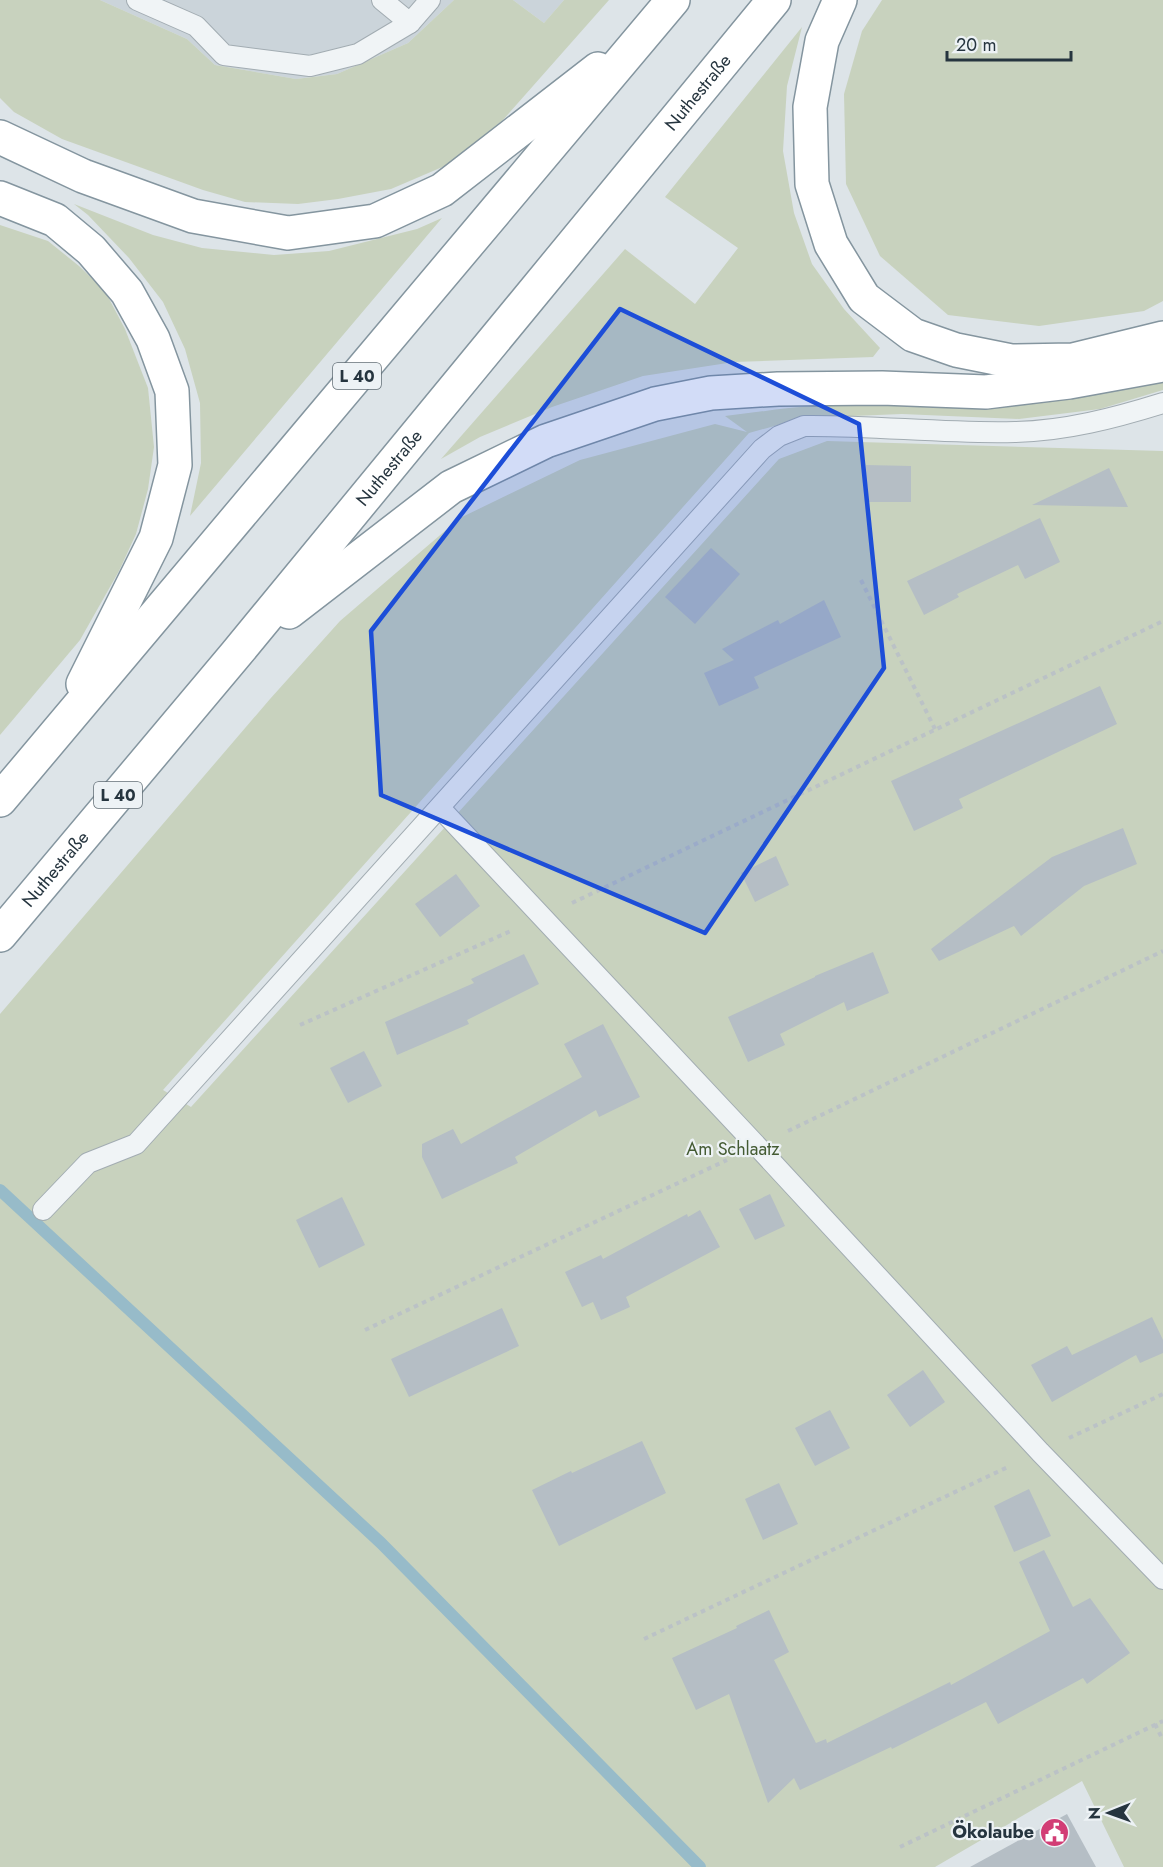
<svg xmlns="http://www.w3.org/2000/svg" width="1163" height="1867" viewBox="0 0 1163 1867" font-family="Jost,sans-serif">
<rect width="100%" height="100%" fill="#dde4e8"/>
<g fill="#cbd4da">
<polygon points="100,0 454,0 408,43 337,74 296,79 215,65 187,39"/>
<polygon points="513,0 564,0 544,23"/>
</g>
<g fill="#c8d2be">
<polygon points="0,0 100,0 187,39 215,65 296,79 337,74 408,43 454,0 513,0 544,23 564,0 609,0 502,121 447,165 391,189 338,199 298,204 245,202 203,190 62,139 14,112 0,98"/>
<polygon points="882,0 1163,0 1163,301 1144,311 1039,326 948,315 880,256 846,184 844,94 862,31"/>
<polygon points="802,27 787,86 783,151 794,213 812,264 844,309 880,348 873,357 734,362 643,376 552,407 480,437 441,459 625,249 695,304 738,248 665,197"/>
<polygon points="74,204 153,235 202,248 274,255 329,251 417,229 442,218 190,516 201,463 200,403 185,349 163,302 129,258 88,215"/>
<polygon points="0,225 48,241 79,266 105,291 125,329 148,388 154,447 148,489 136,534 119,571 80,640 0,735"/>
<path d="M1163 380V390L1100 409 1019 419 902 414 803 418 749 433 163 1090 191 1107 779 459 827 441 1163 451V1867H1124L1082 1781 935 1867H0V1014L270 699 340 621 460 518 580 460 715 424 747 432 725 416C755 413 786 407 816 406 932 401 1050 413 1163 380Z"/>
</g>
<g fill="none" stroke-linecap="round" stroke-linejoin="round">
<polyline stroke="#97bbc9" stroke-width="12" points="0,1190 381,1543 700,1867"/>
</g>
<g fill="#b5bec5">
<polygon points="866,465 911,466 911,502 865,502"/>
<polygon points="1109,468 1128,507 1032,505"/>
<polygon points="1040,518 1060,562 1025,579 1018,565 957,594 959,597 924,615 907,581"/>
<polygon points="711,548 740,574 695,624 665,597"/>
<polygon points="824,600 841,637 754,677 759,688 719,706 704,673 734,660 722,649 778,620 780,624"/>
<polygon points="1100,686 1117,724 959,799 963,808 914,831 891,781"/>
<polygon points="1123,828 1137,864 1084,886 1021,936 1014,926 939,961 931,949 1052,857"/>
<polygon points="776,856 789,885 755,902 741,873"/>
<polygon points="456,874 480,906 440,937 415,904"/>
<polygon points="873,952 889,993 847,1011 844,1002 780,1034 785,1045 748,1062 728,1017 815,977 815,976"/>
<polygon points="524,954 539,984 467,1020 469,1024 397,1055 385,1022 474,983 471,979"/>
<polygon points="603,1024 640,1097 599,1117 596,1110 515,1157 518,1163 442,1199 422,1157 422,1144 453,1129 461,1144 582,1077 564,1044"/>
<polygon points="364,1051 382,1086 348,1103 330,1068"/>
<polygon points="770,1194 785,1226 755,1240 739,1209"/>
<polygon points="342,1197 365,1245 319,1268 296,1220"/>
<polygon points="700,1210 720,1247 626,1297 630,1307 601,1320 593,1302 582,1307 565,1272 601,1255 603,1259 687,1214 688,1217"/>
<polygon points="502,1308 519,1346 409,1397 391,1359"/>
<polygon points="1152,1317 1163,1340 1163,1353 1140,1363 1136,1355 1052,1402 1031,1365 1067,1346 1072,1355"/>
<polygon points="923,1370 945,1402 910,1427 887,1395"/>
<polygon points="830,1410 850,1448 815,1466 795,1428"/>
<polygon points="642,1441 666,1493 559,1546 532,1490 571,1471 572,1473"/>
<polygon points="779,1483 798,1524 763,1540 745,1499"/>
<polygon points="1029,1489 1051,1536 1014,1552 994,1506"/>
<polygon points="1044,1550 1073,1607 1090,1598 1130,1653 1087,1684 1083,1678 998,1724 986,1702 892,1749 891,1747 800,1790 794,1778 768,1803 729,1694 696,1710 672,1658 737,1628 736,1626 769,1610 789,1652 774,1660 816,1743 826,1739 827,1743 950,1682 951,1685 1050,1631 1019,1562"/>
<polygon points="1067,1814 1096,1867 970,1867"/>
</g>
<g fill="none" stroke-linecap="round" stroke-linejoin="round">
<defs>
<g id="service">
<polyline points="137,0 196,26 224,55 310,66 358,54 410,23"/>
<polyline points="382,0 410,23 430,0"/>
<polyline points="440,808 757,1146 1040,1452 1163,1579"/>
<path d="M43 1210 88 1163 136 1144 762 449 779 436 804 426C874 425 945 434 1015 432 1065 431 1115 418 1163 403"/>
</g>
<g id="trunk">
<polyline points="840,0 822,41 810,107 812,184 831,244 864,298 913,335 956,350 1011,361 1073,360 1163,338"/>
<polyline points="0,137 83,176 193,216 288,233 375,221 442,190 598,69"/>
<polyline points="0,198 55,220 91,250 127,292 153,339 172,391 175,465 156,538 83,684"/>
<polyline points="289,612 451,487 546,441 655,404 711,393 778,389 882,388 986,392 1069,382 1163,365"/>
<polyline points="0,800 673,0"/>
<path id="s1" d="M0 935 236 654 774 0"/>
</g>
</defs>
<use href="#service" stroke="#a2acb2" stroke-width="22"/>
<use href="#trunk" stroke="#84959f" stroke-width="36"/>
<g stroke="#bbc2c6" stroke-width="4" stroke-dasharray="4.5 4.5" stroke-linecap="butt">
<polyline points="861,580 935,729"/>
<polyline points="572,903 1163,621"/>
<polyline points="300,1025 513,930"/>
<polyline points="788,1131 1163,951"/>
<polyline points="365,1330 727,1160"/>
<polyline points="1069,1438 1163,1394"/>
<polyline points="644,1639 1010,1466"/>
<polyline points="1155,1724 1163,1740"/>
<polyline points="900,1847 1163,1721"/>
</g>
<use href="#service" stroke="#f0f4f6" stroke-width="20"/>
<use href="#trunk" stroke="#fff" stroke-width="33"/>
</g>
<path fill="#1d4ed8" fill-opacity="0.2" stroke="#1d4ed8" stroke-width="4.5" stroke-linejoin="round" d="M620 309 859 424 884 668 705 933 381 795 371 631Z"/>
<defs>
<symbol id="civic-disc" viewBox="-11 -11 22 22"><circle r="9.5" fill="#d23d75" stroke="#edf2f5"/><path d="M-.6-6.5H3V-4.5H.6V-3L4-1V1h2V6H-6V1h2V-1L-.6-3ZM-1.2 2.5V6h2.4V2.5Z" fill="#fff"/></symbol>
</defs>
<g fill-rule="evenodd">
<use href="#civic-disc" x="1038" y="1816" width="33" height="33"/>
</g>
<g text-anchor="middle" stroke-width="4.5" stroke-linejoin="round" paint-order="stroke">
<g fill="#edf2f5" stroke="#626e76" stroke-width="1.5">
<rect x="333" y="363" width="48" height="26" rx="4.5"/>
<rect x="94" y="782" width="48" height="26" rx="4.5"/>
</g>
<g font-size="16" font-weight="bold" fill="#26353f">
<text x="357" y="382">L 40</text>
<text x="118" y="801">L 40</text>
</g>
<g font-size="18" fill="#26353f" stroke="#edf2f5">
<text dy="6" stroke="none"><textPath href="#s1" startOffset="1094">Nuthestraße</textPath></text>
<text dy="6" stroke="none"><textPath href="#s1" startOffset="608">Nuthestraße</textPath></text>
<text dy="6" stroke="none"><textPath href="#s1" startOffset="86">Nuthestraße</textPath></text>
</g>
<g font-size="18" fill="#445b33" stroke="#edf2f5">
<text x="733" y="1155">Am Schlaatz</text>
</g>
<g font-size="18" font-weight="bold" fill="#26353f" stroke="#edf2f5" text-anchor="end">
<text x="1034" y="1838">Ökolaube</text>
</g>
</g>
<g transform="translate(1109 1813) rotate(269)" stroke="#edf2f5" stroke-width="4.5" paint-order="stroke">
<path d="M0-4.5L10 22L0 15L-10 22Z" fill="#26353f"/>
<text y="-9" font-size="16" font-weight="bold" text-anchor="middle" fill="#26353f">N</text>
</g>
<path d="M947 51v9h124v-9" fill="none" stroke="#26353f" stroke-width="3"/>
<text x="956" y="51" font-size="18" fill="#26353f" stroke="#edf2f5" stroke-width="4.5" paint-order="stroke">20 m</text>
</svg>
